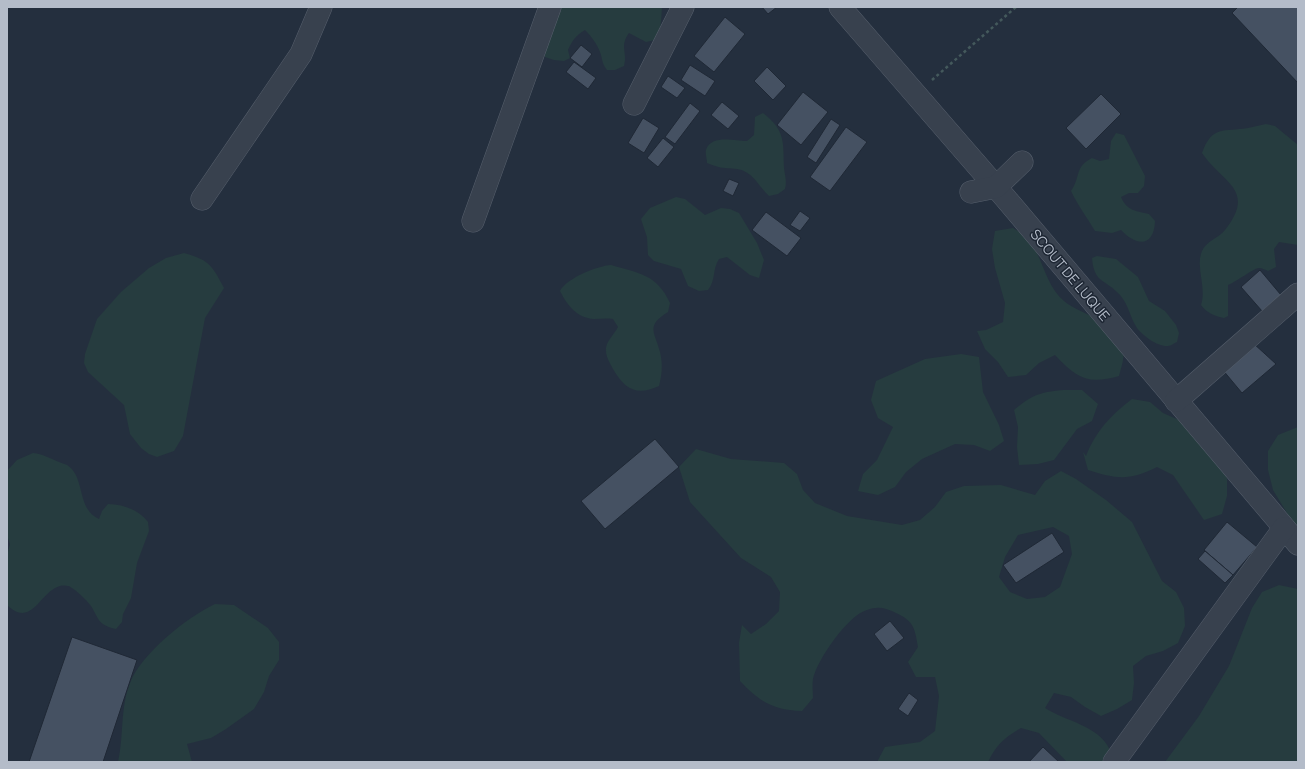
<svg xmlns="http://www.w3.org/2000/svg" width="1305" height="769" viewBox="0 0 1305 769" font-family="Manrope,sans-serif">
<rect width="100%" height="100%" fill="#242f3e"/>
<g fill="#263c3f" fill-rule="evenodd">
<path d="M540 7H662C661 19 662 29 655 40L646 42 629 33C619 47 628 52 624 66L615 70H607C601 62 603 60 600 52 597 44 591 36 585 30 576 35 572 41 568 50L570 58 564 61 554 60 545 57 539 50Z"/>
<path d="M763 113C786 131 783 142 784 168 785 176 787 181 785 189L778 194 769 196C760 188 756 177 744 171 738 168 732 169 725 168 719 168 713 165 707 163 707 159 705 153 706 150 711 134 735 141 747 141L754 135 755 117Z"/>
<path d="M1266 124 1275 126 1298 145V245L1279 242 1274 249 1276 267 1268 271C1266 270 1262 268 1259 268 1254 268 1236 282 1228 285V316L1224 318C1214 316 1207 313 1201 305 1207 287 1195 267 1202 251 1206 241 1219 238 1225 230 1257 189 1222 183 1202 153 1212 125 1224 132 1248 128 1254 127 1260 125 1266 124Z"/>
<path d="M1116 133 1124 135 1145 176 1144 186 1138 193H1129L1121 197C1127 211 1136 211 1149 214L1155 221C1154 248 1136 246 1121 230L1112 233 1095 231C1087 217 1078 206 1071 191 1081 177 1074 167 1092 158L1100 161 1109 159 1111 141Z"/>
<path d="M676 197 685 199 705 215 721 208 730 209 739 213 757 243 764 260 759 278 750 275 727 257 719 259C712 270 716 280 708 290L699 291 688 286 681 269 654 261 648 255 647 237 641 219 650 208Z"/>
<path d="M1013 228C1017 231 1024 234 1028 238 1043 257 1045 285 1064 301 1082 316 1111 318 1121 340 1127 351 1122 365 1119 376 1088 385 1076 378 1055 355L1039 363 1026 375 1008 377 998 362 985 349 977 331 986 330 1003 322 1005 303 995 268 992 249 995 231Z"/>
<path d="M184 253C209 260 212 265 224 288L205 318 183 436 174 451 157 457 149 454 141 448 130 434 124 405 88 372 84 363 85 354 97 319 121 292 149 268 166 258Z"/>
<path d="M1097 256 1116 259 1138 277 1149 301 1165 311 1176 325 1179 333 1177 342C1174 343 1171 346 1168 346 1158 347 1143 336 1137 328 1130 318 1129 305 1120 295 1106 279 1094 284 1092 258Z"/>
<path d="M611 265C638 273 657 274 670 303L668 312C645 326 655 332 660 352 663 364 662 375 659 386 636 397 624 388 613 369 610 363 606 357 606 351 605 342 614 335 618 327L613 319C606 318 600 319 594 319 577 318 567 305 560 291 567 278 597 266 611 265Z"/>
<polygon points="961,354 979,357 983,392 999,425 1004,441 990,451 974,445 955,444 922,459 906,472 895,487 878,495 858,491 863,474 877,460 893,427 878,418 871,400 876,381 925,359"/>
<path d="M1064 390H1082L1098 404 1092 421 1077 429 1054 460 1038 464 1019 465 1017 447 1018 427 1014 410C1032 395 1040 392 1064 390Z"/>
<path d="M1132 399 1150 402 1163 413 1179 420 1222 460 1227 479V496L1222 514 1204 520 1173 475 1157 467C1130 481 1116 479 1088 470L1083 452 1086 456C1096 431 1110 416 1132 399Z"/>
<polygon points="1298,427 1298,527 1293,523 1273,490 1268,470 1268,451 1278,435"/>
<path d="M696 449 731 459 784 463 797 474 803 490 815 503 847 516 902 525 920 520 935 507 946 492 964 486 1001 485 1035 495 1045 481 1061 471 1076 479 1106 500 1132 522 1162 581 1176 592 1184 608 1185 626 1178 643 1163 651 1146 656 1133 666 1134 683 1132 700 1117 709 1101 716 1085 707 1071 697 1054 693 1045 708C1067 722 1098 725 1110 750 1112 754 1114 757 1114 762H1067L1039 733 1021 728C1005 737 996 745 988 762H877L885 747 920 742 935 731 939 696 935 677H916L908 662 918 647C915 629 914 621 896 613 886 608 878 606 867 610 848 615 817 660 813 679 812 685 813 692 813 698L802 711C773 710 760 702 740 681L739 643 742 625 751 634 766 624 779 611 780 592 771 577 741 558 690 502 679 467ZM1053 527 1069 536 1072 554 1060 587 1045 597 1027 599 1010 592 999 577 1005 557 1018 535Z"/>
<path d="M33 453C43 454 49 458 59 462 61 463 65 464 67 465 86 477 76 509 99 519L102 511 108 504C123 504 139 510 148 522L149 531 137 563 131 598 123 614 122 622 116 629C98 625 99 619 91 606 85 598 77 591 69 586 67 586 63 585 60 586 40 591 32 629 7 605V555L10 544 7 535V471L17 460Z"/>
<polygon points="1279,585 1298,589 1298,762 1165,762 1199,716 1229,666 1252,608 1262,592"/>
<path d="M215 604 234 605 268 628 279 642V660L269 676 264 692 254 709 226 729 211 738 187 744 192 762H118C124 736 120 708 130 683 141 654 187 617 215 604Z"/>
</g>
<g fill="#455162" stroke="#1f2835">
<polygon points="762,7 777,7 768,14"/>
<polygon points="1238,7 1298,7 1298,83 1232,13"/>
<polygon points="725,17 745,34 714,72 694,56"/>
<polygon points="581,45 592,54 582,67 570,58"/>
<polygon points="574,62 596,78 588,89 566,72"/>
<polygon points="690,65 715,81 705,96 681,80"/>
<polygon points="767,67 786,86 773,100 754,81"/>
<polygon points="668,76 685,88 677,98 661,87"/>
<polygon points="803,92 828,112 801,145 777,125"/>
<polygon points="1101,94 1121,114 1086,149 1066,128"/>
<polygon points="722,102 739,116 728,129 711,115"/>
<polygon points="690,103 700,111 675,144 665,137"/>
<polygon points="643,118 659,128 644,153 628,143"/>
<polygon points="831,119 840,125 816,163 807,157"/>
<polygon points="846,127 867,142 830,191 810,177"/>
<polygon points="663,138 674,147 658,167 647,158"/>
<polygon points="729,179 739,183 733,196 723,191"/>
<polygon points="800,211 810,218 800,231 790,225"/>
<polygon points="766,212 801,238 787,256 752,230"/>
<polygon points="1260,270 1281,295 1262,311 1241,287"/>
<polygon points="1253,343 1276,364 1242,393 1222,369"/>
<polygon points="655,439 679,467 605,529 581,501"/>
<polygon points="1227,522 1257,547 1233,575 1204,550"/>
<polygon points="1052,533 1064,552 1016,583 1003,565"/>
<polygon points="1205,551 1233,575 1225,583 1198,559"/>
<polygon points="890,621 904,638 887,651 874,634"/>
<polygon points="72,637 137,660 103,762 29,762"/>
<polygon points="909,693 918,700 908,716 898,709"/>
<polygon points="1043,747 1059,762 1029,762"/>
</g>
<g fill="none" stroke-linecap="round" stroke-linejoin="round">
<defs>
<g id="minor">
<polyline points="840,7 996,187 1298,544"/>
<polyline points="634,104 683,7"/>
<polyline points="971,192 996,187 1022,162"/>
<polyline points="202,199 301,54 321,7"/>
<polyline points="473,221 550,7"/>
<polyline points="1176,401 1298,294"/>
<polyline points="1114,762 1284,528"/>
</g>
</defs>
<use href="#minor" stroke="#565f6c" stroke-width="23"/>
<polyline stroke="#44595c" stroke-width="2.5" stroke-dasharray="3 3" stroke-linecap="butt" points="932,80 1016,7"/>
<use href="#minor" stroke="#38414e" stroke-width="22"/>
</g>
<g text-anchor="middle" stroke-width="3" stroke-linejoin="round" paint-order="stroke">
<g font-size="14" fill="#b4bcc9" stroke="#1d2633">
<text transform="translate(1070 275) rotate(50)" y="5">SCOUT DE LUQUE</text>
</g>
</g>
<rect width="1305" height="769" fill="none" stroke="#b4bcc9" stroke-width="16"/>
</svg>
